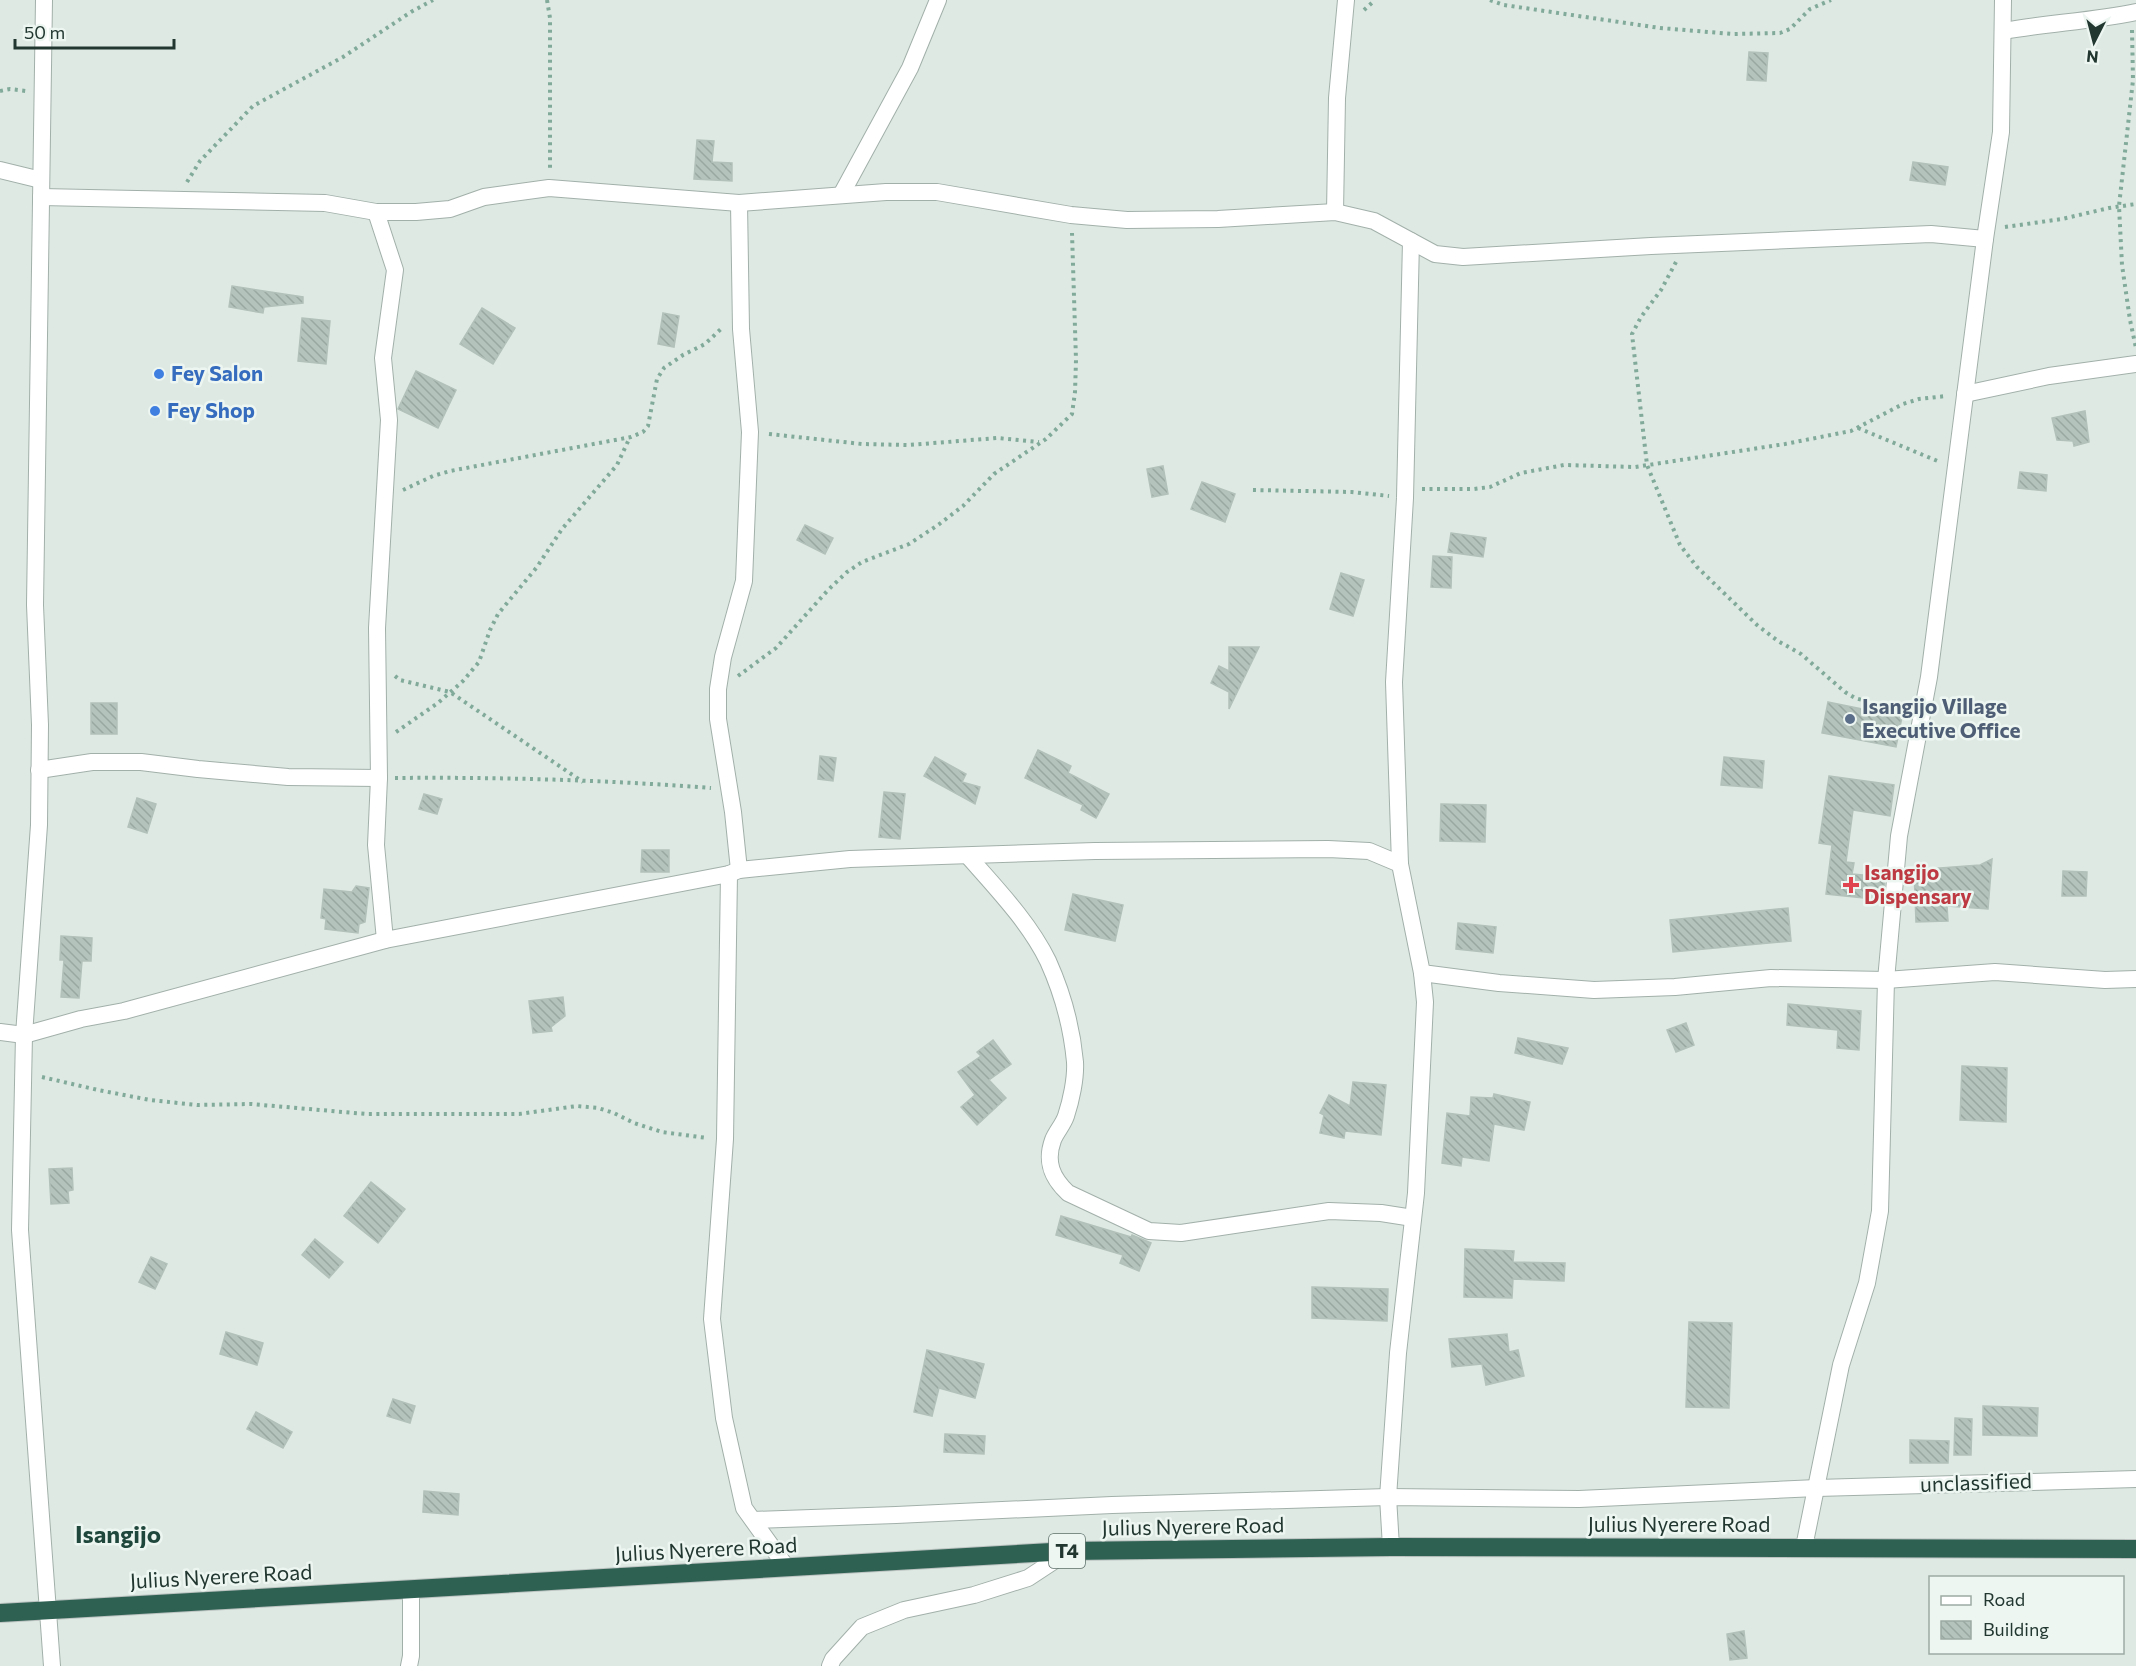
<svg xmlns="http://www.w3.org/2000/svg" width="2136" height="1666" viewBox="0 0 2136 1666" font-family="Commissioner,sans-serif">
<defs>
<pattern id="building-back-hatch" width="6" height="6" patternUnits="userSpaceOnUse" patternTransform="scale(1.5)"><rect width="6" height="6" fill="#b4c3bc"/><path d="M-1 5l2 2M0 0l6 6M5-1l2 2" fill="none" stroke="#9aa8a2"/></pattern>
</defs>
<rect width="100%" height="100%" fill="#dee9e3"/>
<g fill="url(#building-back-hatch)" stroke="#b2c1ba" stroke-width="1.5">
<polygon points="1749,52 1768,53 1766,81 1747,80"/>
<polygon points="697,140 714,141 712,162 732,163 732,181 694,179"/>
<polygon points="1913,162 1948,167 1945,185 1910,180"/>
<polygon points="232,286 303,297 303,303 264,307 263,313 229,307"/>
<polygon points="482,308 515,328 493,364 460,344"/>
<polygon points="663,313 679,316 674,347 658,344"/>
<polygon points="302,318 330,321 326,364 298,361"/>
<polygon points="416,371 456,390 438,428 398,409"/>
<polygon points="2085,411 2089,442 2074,446 2073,441 2057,440 2052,418"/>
<polygon points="1163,466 1168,494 1152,497 1147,469"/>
<polygon points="2020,472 2047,475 2046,491 2018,488"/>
<polygon points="1202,482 1235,494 1225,522 1191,509"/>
<polygon points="805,525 833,538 825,554 797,540"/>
<polygon points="1451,533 1486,538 1483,557 1448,552"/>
<polygon points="1433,556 1452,557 1451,588 1431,587"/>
<polygon points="1341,573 1364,580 1353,616 1330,609"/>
<polygon points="1229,647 1259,647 1229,709 1229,692 1211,683 1219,666 1229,671"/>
<polygon points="1828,702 1902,717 1896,747 1822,733"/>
<rect x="91" y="703" width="26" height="31"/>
<polygon points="1038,750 1071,766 1068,773 1109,794 1096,818 1081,810 1083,805 1025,778"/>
<polygon points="820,756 836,758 833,781 818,779"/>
<polygon points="935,757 966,774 962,782 980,787 975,804 924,776"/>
<polygon points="1724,757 1764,761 1762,788 1721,785"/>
<polygon points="1829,776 1894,785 1890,816 1853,810 1846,862 1854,863 1852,874 1885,877 1883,900 1826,894 1832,845 1819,843"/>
<polygon points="884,792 905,794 900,839 879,837"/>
<polygon points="424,794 442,799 437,814 419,809"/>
<polygon points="137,798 156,804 147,833 128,827"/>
<polygon points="1441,804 1486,805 1485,842 1440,841"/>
<polygon points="642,850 669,850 669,872 641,872"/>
<polygon points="1992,859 1988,909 1947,906 1948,921 1916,922 1914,870 1980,865"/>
<polygon points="2063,871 2087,872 2086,896 2062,896"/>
<polygon points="356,886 369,888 365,922 359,924 358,933 325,929 326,919 321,918 324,889 352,892"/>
<polygon points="1073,894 1123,905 1115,941 1065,930"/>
<polygon points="1788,908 1791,941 1673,952 1670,920"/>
<polygon points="1458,923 1496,927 1493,953 1456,949"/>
<polygon points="61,936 92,938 91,961 82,961 79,998 61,997 64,960 60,960"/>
<polygon points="563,997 565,1016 551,1027 552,1031 533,1033 529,1001"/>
<polygon points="1788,1004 1861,1011 1859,1050 1837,1048 1838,1030 1787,1025"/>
<polygon points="1686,1023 1694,1045 1676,1052 1667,1030"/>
<polygon points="1518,1038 1568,1048 1562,1064 1515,1053"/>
<polygon points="993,1040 1011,1064 989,1080 1006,1098 977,1125 961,1107 975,1095 958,1072 981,1056 977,1052"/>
<polygon points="1962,1066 2007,1068 2006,1122 1960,1120"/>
<polygon points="1353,1082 1386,1085 1381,1135 1345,1131 1344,1138 1320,1133 1324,1115 1320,1113 1329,1095 1350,1106"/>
<polygon points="1494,1094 1530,1102 1524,1130 1494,1124 1489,1161 1462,1157 1461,1166 1442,1163 1447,1113 1470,1116 1471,1097 1493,1098"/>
<polygon points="72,1168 73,1190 68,1191 69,1203 51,1204 49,1169"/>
<polygon points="371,1182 405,1209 378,1243 344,1216"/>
<polygon points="1061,1216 1131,1237 1132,1235 1151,1243 1139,1271 1120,1263 1123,1255 1056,1235"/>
<polygon points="315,1239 343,1262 329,1278 302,1255"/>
<polygon points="1465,1249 1514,1251 1513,1262 1565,1263 1564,1281 1513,1279 1512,1298 1464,1297"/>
<polygon points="151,1257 167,1264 155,1289 139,1282"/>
<polygon points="1312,1287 1388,1289 1387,1321 1312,1318"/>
<polygon points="1689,1322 1732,1323 1729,1408 1686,1407"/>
<polygon points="226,1332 263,1343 257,1365 220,1354"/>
<polygon points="1507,1334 1509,1352 1518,1350 1524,1376 1486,1385 1482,1364 1452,1367 1449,1339"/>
<polygon points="927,1350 984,1364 975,1398 939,1388 932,1416 914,1412"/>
<polygon points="393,1399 415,1406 410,1423 387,1416"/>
<polygon points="1983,1406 2038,1408 2037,1436 1983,1435"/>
<polygon points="256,1412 292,1432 283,1448 247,1429"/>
<polygon points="1955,1418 1972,1419 1971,1455 1954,1455"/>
<polygon points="945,1434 985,1436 984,1454 944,1452"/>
<polygon points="1910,1440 1949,1441 1948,1463 1910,1463"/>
<polygon points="424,1491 459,1494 458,1515 423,1512"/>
<polygon points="1744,1631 1747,1658 1730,1660 1727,1634"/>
</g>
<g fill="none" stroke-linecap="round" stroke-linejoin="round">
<defs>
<g id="street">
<polyline points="44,0 35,605 40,725 39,825 24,1035 20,1230 52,1666"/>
<path d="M2004 31C2048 23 2092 21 2136 12"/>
<polyline points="0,170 41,180"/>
<polyline points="841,195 910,68 938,0"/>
<polyline points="41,197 325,203 376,212 416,212 450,209 484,197 549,188 739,203 886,192 937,192 1071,215 1127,220 1218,219 1335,212 1374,221 1435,254 1463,257 1651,246 1931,234 1985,239"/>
<polyline points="376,212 395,270 383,358 389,420 377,628 379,778 376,845 385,940"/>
<polyline points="1335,212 1337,98 1346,0"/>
<polyline points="1411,241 1405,498 1394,682 1400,864 1422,973 1499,983 1594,990 1675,987 1771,978 1886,980 1995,972 2105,980 2136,979"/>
<polyline points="1965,394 2049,376 2136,364"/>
<polyline points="39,770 92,762 141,762 198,769 288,777 379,778"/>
<path d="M968 856C996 888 1029 922 1048 961 1062 992 1072 1029 1075 1062 1076 1078 1071 1101 1066 1116 1063 1125 1056 1132 1053 1140 1045 1162 1052 1178 1068 1193L1149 1231 1181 1233 1329 1211 1381 1213 1413 1218"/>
<polyline points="739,870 733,812 718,719 718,689 723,657 744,581 750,432 741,329 739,203"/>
<polyline points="729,874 725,1139 712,1319 724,1418 744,1508 787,1568"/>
<polyline points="0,1032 24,1035 81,1019 124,1011 385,940 729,874 739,870 850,859 1095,851 1328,849 1369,851 1400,864"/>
<polyline points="753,1520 896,1515 1112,1505 1388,1497 1579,1499 1817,1488 2136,1479"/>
<polyline points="1391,1547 1388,1497 1398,1353 1416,1193 1425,1002 1422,973"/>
<polyline points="1804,1547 1841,1365 1867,1283 1880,1211 1886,980 1899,836 1929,677 1985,239 2001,132 2003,0"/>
<polyline points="409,1666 411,1656 411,1589"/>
<polyline points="830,1666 833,1659 862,1627 904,1610 974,1595 1028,1578 1069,1551"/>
</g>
<polyline id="highway" points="0,1613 1069,1551 1391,1547 2136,1549"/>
</defs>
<use href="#street" stroke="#a2b0aa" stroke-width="18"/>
<use href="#highway" stroke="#bcc3c1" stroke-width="20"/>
<g stroke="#81aa9a" stroke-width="4" stroke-dasharray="3 4.5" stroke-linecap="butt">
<polyline points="547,0 550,18 550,170"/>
<polyline points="1490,0 1504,5 1660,28 1732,34 1780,33 1790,29 1810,9 1831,0"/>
<polyline points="1364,10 1375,0"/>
<polyline points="2132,30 2133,80 2119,206 2122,265 2130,320 2136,348"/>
<polyline points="0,91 10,89 26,91"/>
<polyline points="187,182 200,161 253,106 343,57 411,12 433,0"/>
<polyline points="2005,227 2062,219 2109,208 2136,204"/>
<polyline points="1676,262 1661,290 1641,317 1632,334 1647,465 1680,545 1697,567 1757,625 1778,641 1801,654 1845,692 1855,698 1906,712"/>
<polyline points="1858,428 1940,462"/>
<polyline points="769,434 862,444 909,445 997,438 1039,442"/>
<polyline points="1422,489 1474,489 1490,487 1521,473 1564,465 1635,467 1785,444 1851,431 1903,404 1919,399 1946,396"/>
<polyline points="403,490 433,476 450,471 631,437 643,432 648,426 657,379 664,368 683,355 705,344 722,328"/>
<polyline points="1253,490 1352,492 1389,496"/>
<polyline points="395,676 400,680 450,692 583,782"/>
<polyline points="738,676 776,648 828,590 847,572 862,562 909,544 938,525 963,506 994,474 1046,439 1072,414 1075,392 1076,360 1072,233"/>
<polyline points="396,732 438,703 463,681 479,662 490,630 498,614 537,567 562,529 617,465 630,437"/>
<path d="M395 778C500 777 607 780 711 788"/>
<polyline points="42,1077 98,1090 150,1100 197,1105 251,1104 366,1114 519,1114 577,1106 598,1108 614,1113 634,1123 662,1132 707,1138"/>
</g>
<use href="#street" stroke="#fff" stroke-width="16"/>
<use href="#highway" stroke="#2f6153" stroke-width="18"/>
</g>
<g fill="#3f7fe0" stroke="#eef6f2" stroke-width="2">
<circle cx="159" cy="374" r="6"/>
<circle cx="155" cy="411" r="6"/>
</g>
<circle fill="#5c6f8a" stroke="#eef6f2" stroke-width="2" cx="1850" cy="719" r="6"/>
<path fill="#e0444e" stroke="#eef6f2" stroke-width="2" d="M1848 876h6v6h6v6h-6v6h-6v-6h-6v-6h6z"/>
<g text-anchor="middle" stroke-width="5" stroke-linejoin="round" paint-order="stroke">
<rect fill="#eef6f2" stroke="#5e706a" stroke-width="1.5" x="1049" y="1534" width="36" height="34" rx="4.5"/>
<g font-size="20" font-weight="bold" fill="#213730">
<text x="1067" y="1558">T4</text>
</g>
<g font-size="21" font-weight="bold" fill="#366cbe" stroke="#eef6f2" text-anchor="start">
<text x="171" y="381">Fey Salon</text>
<text x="167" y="418">Fey Shop</text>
</g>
<g font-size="21" font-weight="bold" fill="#4e5e75" stroke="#eef6f2" text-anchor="start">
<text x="1862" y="714">Isangijo Village<tspan x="1862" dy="24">Executive Office</tspan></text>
</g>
<g font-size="21" font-weight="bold" fill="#be3a42" stroke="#eef6f2" text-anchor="start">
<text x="1864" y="880">Isangijo<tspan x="1864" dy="24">Dispensary</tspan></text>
</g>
<g font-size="21" fill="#213730" stroke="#eef6f2">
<text transform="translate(1976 1483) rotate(-2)" y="7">unclassified</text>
<text x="1679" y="1532">Julius Nyerere Road</text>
<text transform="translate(1193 1527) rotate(-1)" y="7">Julius Nyerere Road</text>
<text transform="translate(706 1550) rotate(-3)" y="7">Julius Nyerere Road</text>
<text transform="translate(221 1577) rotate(-3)" y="7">Julius Nyerere Road</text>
</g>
<g font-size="24" font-weight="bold" fill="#1f473b" stroke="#eef6f2">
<text x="118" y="1543">Isangijo</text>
</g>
</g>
<rect x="1929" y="1576" width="195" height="78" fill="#eef6f2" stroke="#9caaa4" stroke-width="1.5"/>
<rect x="1941" y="1596" width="30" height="9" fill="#ffffff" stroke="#9caaa4" stroke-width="1.5"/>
<text x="1983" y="1606" font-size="18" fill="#213730">Road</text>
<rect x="1941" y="1621" width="30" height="18" fill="url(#building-back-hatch)" stroke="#9caaa4" stroke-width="1.5"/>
<text x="1983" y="1636" font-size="18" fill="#213730">Building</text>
<g transform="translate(2094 42) rotate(186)" stroke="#eef6f2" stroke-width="4.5" paint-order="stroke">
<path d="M0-4.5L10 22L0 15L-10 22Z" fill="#213730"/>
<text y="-9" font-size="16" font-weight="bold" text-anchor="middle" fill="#213730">N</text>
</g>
<path d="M15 39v9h159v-9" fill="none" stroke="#213730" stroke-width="3"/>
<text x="24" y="39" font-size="18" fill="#213730" stroke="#eef6f2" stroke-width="4.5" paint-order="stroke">50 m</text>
</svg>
